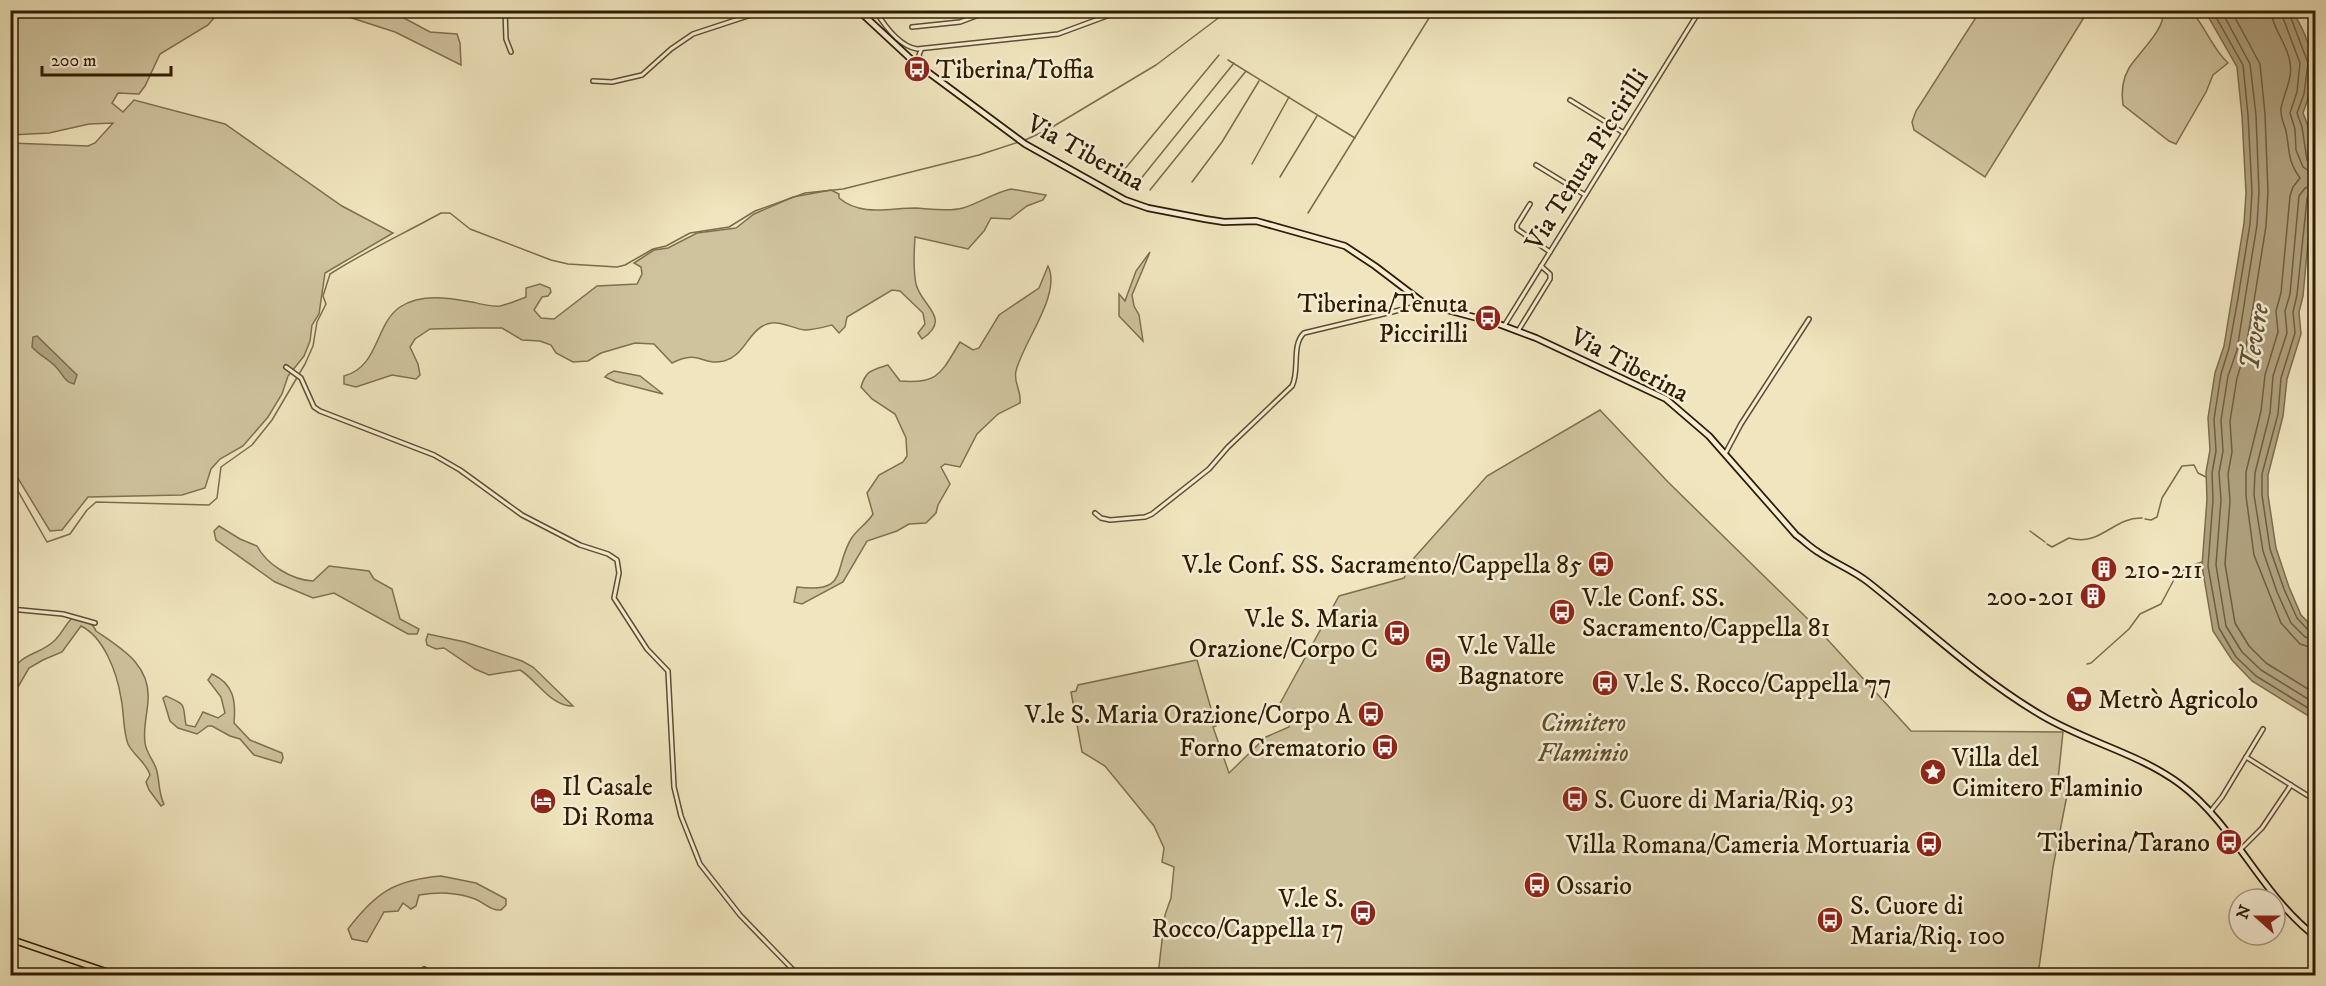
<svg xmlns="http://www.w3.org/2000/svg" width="2326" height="986" viewBox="0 0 2326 986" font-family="'IM FELL DW Pica',serif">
<rect width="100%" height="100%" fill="#f0e5be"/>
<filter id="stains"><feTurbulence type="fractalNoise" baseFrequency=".00333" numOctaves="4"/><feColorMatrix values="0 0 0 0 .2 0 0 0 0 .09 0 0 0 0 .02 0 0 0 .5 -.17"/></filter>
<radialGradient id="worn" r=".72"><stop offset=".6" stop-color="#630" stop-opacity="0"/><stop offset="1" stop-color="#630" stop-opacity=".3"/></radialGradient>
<g fill="#cfc39e" stroke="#807050" stroke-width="1.5">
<polygon points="11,11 220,11 208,25 160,54 145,86 139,94 118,93 112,103 123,112 134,100 225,124 342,206 393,233 325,273 319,314 312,325 310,341 304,356 288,376 282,394 268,417 243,446 220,459 211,469 205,488 182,495 88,497 62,530 50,531 16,475 11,470 11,143 88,146 95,143 113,123 89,124 49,133 11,135"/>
<polygon points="330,11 391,11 430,32 457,34 460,43 461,65 395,32"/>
<polygon points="1980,11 2088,11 1985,177 1914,130 1912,122 1916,111"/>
<path d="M2163 11H2198L2196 17C2208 33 2214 50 2228 63L2213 75 2206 92 2176 144 2169 141 2123 105C2121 92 2122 80 2129 68 2139 52 2166 29 2163 11Z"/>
<path d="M1011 189 1046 195 1043 200 1027 206 1010 219 991 218 984 231 968 249 915 237C914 251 913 269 916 284 921 306 953 318 922 339L918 333 925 324 923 313 900 291 892 290 847 317 845 327 839 333 832 325C824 327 813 330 805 330 789 328 777 317 761 327 747 336 743 356 724 361 700 366 701 349 672 363L654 344 635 343 601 353 588 361 573 362 556 353 551 345 540 341 522 340 502 328H477L430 329 415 339 410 347 418 364 420 375 416 379 392 375 356 387 344 384V376C379 367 375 324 400 307 421 293 450 298 472 302 481 304 492 307 500 306 509 304 518 300 526 297V288L540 284 550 288 551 292 548 296 542 297 534 310 541 318 554 319 597 286 637 284 642 274 641 267 634 263 654 250 668 248 697 233 736 228 754 214 793 197 831 190 839 194V198C862 217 889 208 916 208 930 209 949 212 963 208 980 203 993 193 1011 189Z"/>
<polygon points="1150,252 1132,295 1134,306 1139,315 1143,341 1119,316 1119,294 1125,301 1136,271"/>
<path d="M1048 266C1062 294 1023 342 1016 371 1013 383 1022 391 1020 403L998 414 977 434 960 467 945 464 941 467 950 484 938 505 936 513 926 523 909 524 897 531 867 541 843 582 802 604 794 602 797 587C849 594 833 569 851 539 857 529 867 524 873 514L867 493 879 475 903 462 907 456 906 438 895 414 872 399 861 387C866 370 872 370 888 365L900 381C939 384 941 373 960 342L973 350 979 348 999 315 1039 288Z"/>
<polygon points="614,371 640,376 663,394 616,382 605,377 608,374"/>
<polygon points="1600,410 1668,482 1817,628 1911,731 2063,732 2058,780 2069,785 2053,867 2038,975 1158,975 1165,915 1171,898 1174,867 1162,862 1164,848 1154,826 1105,766 1082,752 1071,692 1076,691 1078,685 1197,660 1216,726 1213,727 1229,773 1266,737 1289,727 1290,719 1278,707 1339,596 1404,578 1414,558 1487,476"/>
<path d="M219 526 240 539 257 546C267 565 292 580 313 581L329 566 369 571 374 579 392 589 400 619 419 629 417 634H408L334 593 313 598 275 582 216 540 214 531Z"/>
<path d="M72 618C81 619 92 621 96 631 122 649 151 665 148 701 147 716 143 728 145 743 146 752 153 760 156 768 160 780 158 793 164 804L161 806 149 790 146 782 150 775C146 762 134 756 128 744 123 731 124 712 121 698 117 673 104 637 81 626L62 652 43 660 29 668 18 687H14L11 683C13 652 38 657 54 641 61 635 65 625 72 618Z"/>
<path d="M428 634 465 642 522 661 533 667 573 706C550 706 537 680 520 670L489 675 475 669 444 648 436 649 427 645 426 640Z"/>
<path d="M212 674C234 684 236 701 234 723L250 740 282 753 283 758 281 763 254 755 240 739 230 736 212 726H208L197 734 178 728 170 721 163 698 166 696C188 706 182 703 186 725L195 727 203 712 218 718 225 713 221 697 208 680Z"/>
<path d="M441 876 476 883 506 899V905L501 910C491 911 485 903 475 899 456 892 439 892 419 895L416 906 411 909 403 903 398 911 384 912 367 942 352 939 348 929C376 892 395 880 441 876Z"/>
</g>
<g fill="#afa17e" stroke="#7c6c4c" stroke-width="1.5">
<path d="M2205 11H2292C2315 46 2318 74 2303 113L2308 126 2310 147 2314 163 2313 189 2303 296 2299 312 2301 334 2287 379 2283 416 2268 475V495L2276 548 2289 587 2301 615 2315 629V720L2252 681 2232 660 2213 631 2202 566 2207 499 2206 472 2210 450 2208 418 2215 373 2224 346 2232 297 2244 223 2246 193 2242 116 2237 67Z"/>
<path d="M37 336 77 375 74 384C64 382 63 374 56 367 50 360 40 356 32 347L33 337Z"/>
</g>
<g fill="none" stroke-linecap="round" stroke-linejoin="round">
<g stroke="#705e40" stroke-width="1.5">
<polyline points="2212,10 2243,65 2248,115 2252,192 2250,224 2238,298 2229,348 2221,374 2214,419 2216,451 2212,473 2213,500 2208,566 2219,628 2236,657 2256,676 2316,713"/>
<polyline points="2221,10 2250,64 2256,115 2259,192 2257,225 2245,299 2237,350 2228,376 2221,420 2223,451 2219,473 2221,500 2216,565 2226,626 2242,652 2261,670 2316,704"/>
<polyline points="2231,10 2260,64 2265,114 2268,192 2266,226 2254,301 2245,352 2237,378 2230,421 2232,452 2228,474 2230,501 2225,564 2235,623 2249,646 2266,663 2316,694"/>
<path d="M2271 10C2272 29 2288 44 2290 63 2293 78 2284 93 2281 108 2280 117 2284 123 2286 131 2290 151 2287 160 2300 178L2293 187 2290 196 2281 293 2276 311 2278 332 2265 375 2261 411 2246 472V496L2254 555 2281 623 2300 644 2316 649"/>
<polyline points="2280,10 2300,63 2297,92 2290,113 2295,129 2296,150 2303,167 2309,171 2316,172"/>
<polyline points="2288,10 2308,63 2304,94 2297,113 2302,127 2307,160 2310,164 2316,165"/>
<polyline points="2316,185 2305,188 2299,196 2290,294 2285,311 2287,333 2273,376 2270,413 2255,473 2254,495 2263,551 2277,592 2291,623 2305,637 2316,640"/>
<polyline points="2316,192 2309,194 2307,199 2297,295 2293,312 2295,333 2281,378 2278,414 2262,474 2262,495 2270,549 2284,589 2297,618 2309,631 2316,632"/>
</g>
<g stroke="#7c6c4c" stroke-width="1.5">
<polyline points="1228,60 1355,138"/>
<polyline points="1023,141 1049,129 1156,65 1229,10"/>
<polyline points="1252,164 1289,97"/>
<polyline points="1119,176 1219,55"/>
<polyline points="1280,177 1317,116"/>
<polyline points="1192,182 1222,142 1259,81"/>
<polyline points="1135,186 1234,63"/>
<polyline points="1150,190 1246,71"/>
<polyline points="1308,213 1434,10"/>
<path d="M10 477 47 542 70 534 87 510 96 502 209 505 217 498 221 467 252 445 272 420 305 364 313 346 317 322 326 304 323 296 330 274C366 251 403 234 441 213H450L470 229 551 260 568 264 617 267 625 265 653 249 666 246 690 233 729 227 755 211 805 193 843 189 979 155 1019 142"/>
<polyline points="2145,519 2151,520 2157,517 2162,498 2182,466 2194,465 2198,473 2206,477"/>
<polyline points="2030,531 2045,542"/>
<path d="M2047 544 2052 547 2069 538C2101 547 2113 517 2142 518"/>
<polyline points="2087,664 2091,663 2129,629 2140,614 2161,604 2177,574 2190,566 2202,562"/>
</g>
<defs>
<g id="street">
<polyline points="505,10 506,39 511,52"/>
<path d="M875 10C884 25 899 46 917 49L1058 34 1123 10"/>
<polyline points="912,27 960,22 992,10"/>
<polyline points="921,50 919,55 922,66"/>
<polyline points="593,81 612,82 642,75 671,49 693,34 766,10"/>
<polyline points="1570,100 1624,133"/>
<polyline points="1536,165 1585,195"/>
<polyline points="1530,204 1517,225 1517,229 1550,252"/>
<polyline points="1504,326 1700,10"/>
<polyline points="1518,331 1550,279 1550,274 1541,266"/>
<polyline points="286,367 301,378 314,407 320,411 434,455 460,470 522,515 580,545 608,554 617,560 619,573 614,598 647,649 668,671 674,787 681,816 700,864 740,915 799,976"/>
<polyline points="1725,454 1741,424 1809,319"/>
<path d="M1095 513 1101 518 1110 520 1145 517 1152 514 1209 469 1228 447 1292 386C1300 371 1291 345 1304 333L1425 304"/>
<polyline points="10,609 63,614 95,623"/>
<polyline points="2246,757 2310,797 2316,795"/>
<polyline points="2210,812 2222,797 2263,729"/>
<polyline points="2240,850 2262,828 2291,785"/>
<polyline points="423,976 424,969"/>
</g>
<path id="secondary" d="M858 10 913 61 1025 144 1125 200 1148 208 1205 219 1224 222 1256 221 1345 246 1375 266 1425 304 1496 323 1536 338 1666 399 1709 436 1796 535C1803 540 1810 547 1818 552 1834 563 1853 570 1868 582 1925 627 1978 678 2041 715 2086 742 2138 753 2180 784 2235 825 2261 895 2316 937"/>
<polyline id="primary" points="10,939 119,976"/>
</defs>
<use href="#street" stroke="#604e30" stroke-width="6"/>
<use href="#secondary" stroke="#301c01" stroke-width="8"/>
<use href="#primary" stroke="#301c01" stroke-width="8"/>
<use href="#street" stroke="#f5eed5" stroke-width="3"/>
<use href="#secondary" stroke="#f5eed5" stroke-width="4.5"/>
<use href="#primary" stroke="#f0e5be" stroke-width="5"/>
</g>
<defs>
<symbol id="bus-disc" viewBox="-11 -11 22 22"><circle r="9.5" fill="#8f2418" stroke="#f5eed5"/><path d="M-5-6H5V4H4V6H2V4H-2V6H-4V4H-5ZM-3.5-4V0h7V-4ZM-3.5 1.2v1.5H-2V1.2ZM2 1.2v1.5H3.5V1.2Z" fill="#fff"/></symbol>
<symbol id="building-disc" viewBox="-11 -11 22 22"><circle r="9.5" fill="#8f2418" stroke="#f5eed5"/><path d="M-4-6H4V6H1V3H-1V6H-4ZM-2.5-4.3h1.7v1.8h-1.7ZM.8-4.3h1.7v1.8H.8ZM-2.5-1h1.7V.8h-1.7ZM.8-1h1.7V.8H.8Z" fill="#fff"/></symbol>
<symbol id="supermarket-disc" viewBox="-11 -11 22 22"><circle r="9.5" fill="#8f2418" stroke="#f5eed5"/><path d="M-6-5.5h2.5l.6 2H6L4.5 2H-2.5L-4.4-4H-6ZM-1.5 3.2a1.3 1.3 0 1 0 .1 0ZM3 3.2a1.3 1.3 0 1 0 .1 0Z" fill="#fff"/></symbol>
<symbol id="sight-disc" viewBox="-11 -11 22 22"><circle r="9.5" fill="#8f2418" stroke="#f5eed5"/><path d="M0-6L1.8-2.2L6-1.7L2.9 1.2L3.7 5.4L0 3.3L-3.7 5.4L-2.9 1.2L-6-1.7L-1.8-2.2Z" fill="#fff"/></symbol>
<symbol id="hotel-disc" viewBox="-11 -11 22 22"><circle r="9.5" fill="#8f2418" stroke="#f5eed5"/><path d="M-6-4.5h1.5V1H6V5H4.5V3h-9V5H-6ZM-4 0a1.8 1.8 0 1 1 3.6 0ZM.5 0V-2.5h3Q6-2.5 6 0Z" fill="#fff"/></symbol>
</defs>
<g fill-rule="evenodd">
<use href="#bus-disc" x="902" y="54" width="30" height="30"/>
<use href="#bus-disc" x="1473" y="303" width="30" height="30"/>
<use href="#bus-disc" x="1586" y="549" width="30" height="30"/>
<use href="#building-disc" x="2089" y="554" width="30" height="30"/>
<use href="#building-disc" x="2078" y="581" width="30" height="30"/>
<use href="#bus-disc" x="1547" y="597" width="30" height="30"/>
<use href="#bus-disc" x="1382" y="618" width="30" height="30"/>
<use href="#bus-disc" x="1423" y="645" width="30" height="30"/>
<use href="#bus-disc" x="1590" y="668" width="30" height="30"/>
<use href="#supermarket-disc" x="2064" y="684" width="30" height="30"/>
<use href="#bus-disc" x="1356" y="699" width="30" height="30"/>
<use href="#bus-disc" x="1370" y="732" width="30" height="30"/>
<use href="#sight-disc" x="1918" y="757" width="30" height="30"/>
<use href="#bus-disc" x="1560" y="784" width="30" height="30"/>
<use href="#hotel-disc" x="528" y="786" width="30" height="30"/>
<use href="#bus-disc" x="2214" y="827" width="30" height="30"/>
<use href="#bus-disc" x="1914" y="829" width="30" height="30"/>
<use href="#bus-disc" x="1522" y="870" width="30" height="30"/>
<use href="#bus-disc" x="1348" y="898" width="30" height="30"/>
<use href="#bus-disc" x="1815" y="905" width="30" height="30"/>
</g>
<g text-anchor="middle" stroke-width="5" stroke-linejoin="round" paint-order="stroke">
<g font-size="26" fill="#301c01" stroke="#f5eed5" text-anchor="start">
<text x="936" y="78">Tiberina/Toffia</text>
<text x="1468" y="312" text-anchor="end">Tiberina/Tenuta<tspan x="1468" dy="30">Piccirilli</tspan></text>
<text x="1582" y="573" text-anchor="end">V.le Conf. SS. Sacramento/Cappella 85</text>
<text x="2124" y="578">210-211</text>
<text x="2074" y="605" text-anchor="end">200-201</text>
<text x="1582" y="606">V.le Conf. SS.<tspan x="1582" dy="30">Sacramento/Cappella 81</tspan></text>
<text x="1378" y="627" text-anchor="end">V.le S. Maria<tspan x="1378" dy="30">Orazione/Corpo C</tspan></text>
<text x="1458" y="654">V.le Valle<tspan x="1458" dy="30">Bagnatore</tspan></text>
<text x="1624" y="692">V.le S. Rocco/Cappella 77</text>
<text x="2098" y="708">Metrò Agricolo</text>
<text x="1352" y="723" text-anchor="end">V.le S. Maria Orazione/Corpo A</text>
<text x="1366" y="756" text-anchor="end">Forno Crematorio</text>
<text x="1952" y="766">Villa del<tspan x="1952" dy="30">Cimitero Flaminio</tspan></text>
<text x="562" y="795">Il Casale<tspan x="562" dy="30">Di Roma</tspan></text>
<text x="1594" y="808">S. Cuore di Maria/Riq. 93</text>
<text x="2210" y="851" text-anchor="end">Tiberina/Tarano</text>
<text x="1910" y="853" text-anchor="end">Villa Romana/Cameria Mortuaria</text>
<text x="1556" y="894">Ossario</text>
<text x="1344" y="907" text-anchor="end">V.le S.<tspan x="1344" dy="30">Rocco/Cappella 17</tspan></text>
<text x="1850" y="914">S. Cuore di<tspan x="1850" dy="30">Maria/Riq. 100</tspan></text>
</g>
<g font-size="26" fill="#301c01" stroke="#f5eed5">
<text transform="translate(1086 152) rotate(29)" y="9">Via Tiberina</text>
<text transform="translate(1586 159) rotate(-58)" y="9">Via Tenuta Piccirilli</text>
<text transform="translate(1630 364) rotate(28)" y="9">Via Tiberina</text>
</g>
<g font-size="26" font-style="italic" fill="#604e30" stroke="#f5eed5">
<text x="1583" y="731">Cimitero<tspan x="1583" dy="30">Flaminio</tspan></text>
</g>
<g font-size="27" font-style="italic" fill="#635133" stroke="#f5eed5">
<text transform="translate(2254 337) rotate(-81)" y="9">Tevere</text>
</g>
</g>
<rect width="2326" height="986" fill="none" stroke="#f0e5be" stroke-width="36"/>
<rect x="12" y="12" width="2302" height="962" fill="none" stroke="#301c01" stroke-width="3"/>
<rect x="18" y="18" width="2290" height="950" fill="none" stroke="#301c01" stroke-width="1.5"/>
<g transform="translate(2257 917) rotate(291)"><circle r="28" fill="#f5eed5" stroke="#a69a80" stroke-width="1.5"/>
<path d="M0-4.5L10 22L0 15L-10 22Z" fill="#8f2418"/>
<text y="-9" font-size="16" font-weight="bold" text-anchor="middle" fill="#301c01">N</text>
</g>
<path d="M42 66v9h129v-9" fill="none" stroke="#301c01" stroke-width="3"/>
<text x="51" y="66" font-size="18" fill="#301c01" stroke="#f5eed5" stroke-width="4.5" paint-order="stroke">200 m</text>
<rect width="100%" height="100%" filter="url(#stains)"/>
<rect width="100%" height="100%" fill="url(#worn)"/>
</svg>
